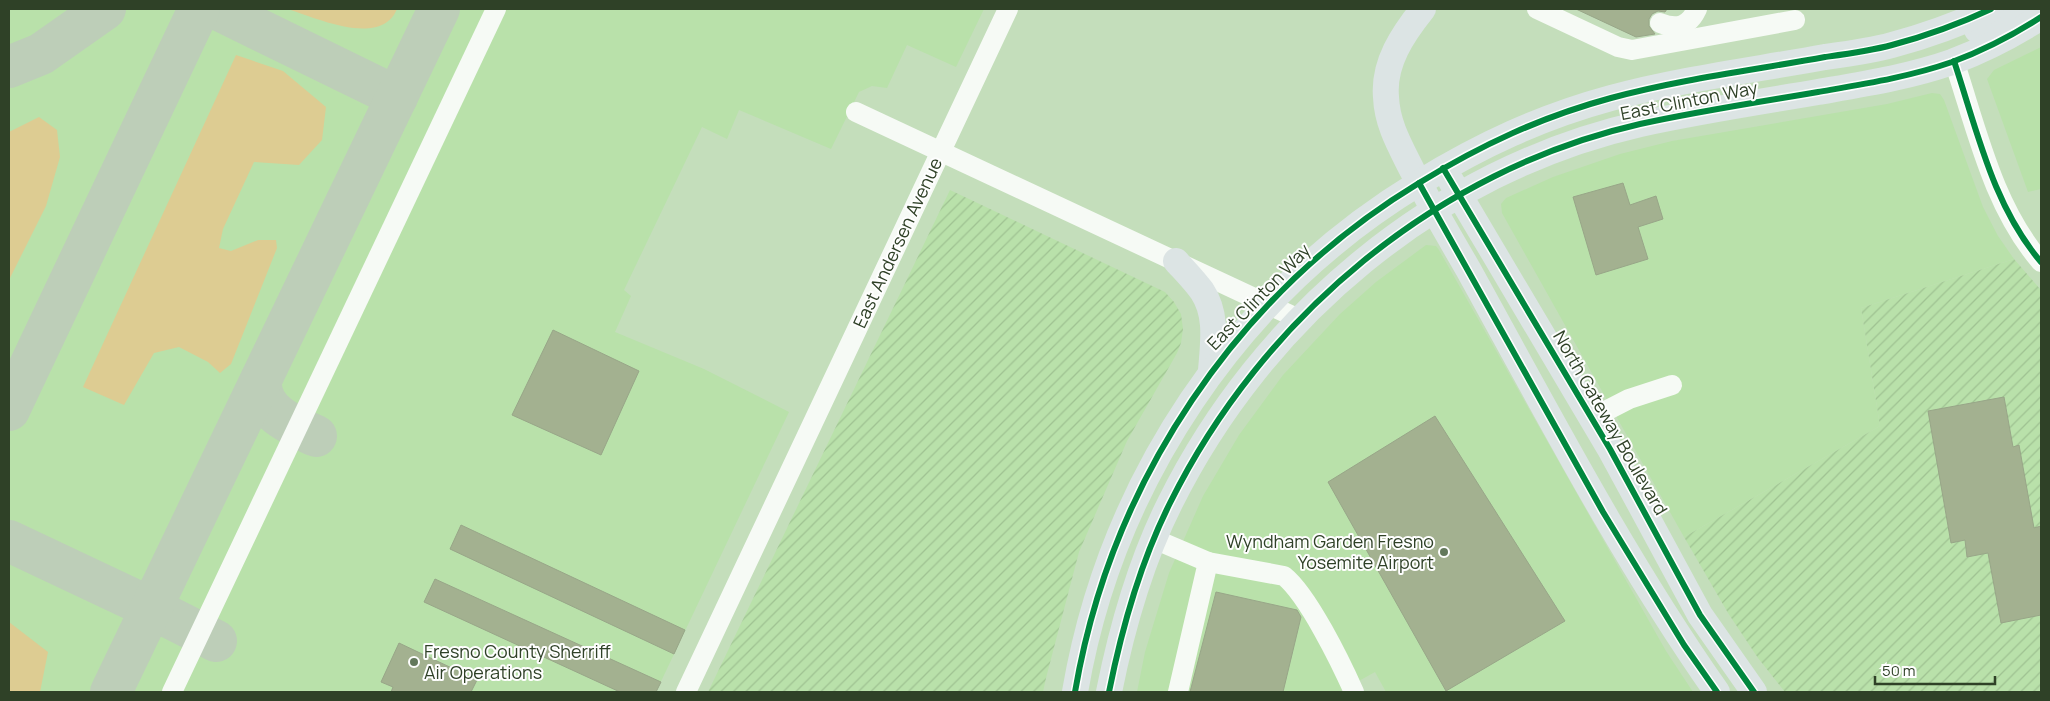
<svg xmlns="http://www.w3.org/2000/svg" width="2050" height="701" viewBox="0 0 2050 701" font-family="Manrope,sans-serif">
<defs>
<pattern id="industrial-furrows" width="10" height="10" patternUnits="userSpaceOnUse" patternTransform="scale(1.25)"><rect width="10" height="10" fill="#b9e1aa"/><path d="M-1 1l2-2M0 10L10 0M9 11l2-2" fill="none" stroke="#9fc292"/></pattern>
</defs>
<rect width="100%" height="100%" fill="#c4debb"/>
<g fill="#b9e1aa">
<polygon points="9,9 984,9 956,67 907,45 887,88 872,86 859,92 831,149 739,110 727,139 702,127 624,290 631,296 615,332 704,369 789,412 656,692 9,692"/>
<polygon points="2041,47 2041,189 2028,192 1987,79 1994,70"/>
<polygon points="1932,93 1940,94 1944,100 1983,207 1998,236 2014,259 1861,308 1880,426 1684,537 1502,213 1501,204 1506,198 1553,177 1620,154 1672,141 1887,104"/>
<polygon points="1426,245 1436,246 1439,250 1666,651 1693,692 1386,692 1375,672 1339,692 1137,692 1145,652 1169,573 1203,496 1239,435 1283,375 1340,314 1376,282"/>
</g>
<g fill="url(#industrial-furrows)">
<polygon points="950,190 1165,292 1174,302 1181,314 1183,329 1181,343 1177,353 1127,441 1079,552 1046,678 1043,692 708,692"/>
<polygon points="2014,259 2041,290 2041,692 1785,692 1758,658 1728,613 1684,537 1880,426 1861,308"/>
</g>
<g fill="#ddcc92">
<path d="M288 9H397C381 48 316 18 288 9Z"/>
<polygon points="236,55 283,71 326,107 322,140 299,165 254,162 223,229 219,248 231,251 258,240 276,240 277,248 231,364 220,373 208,362 179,347 154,353 124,405 83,387"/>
<polygon points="39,117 57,130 60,157 46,206 9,280 9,132"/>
<polygon points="9,622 48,652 40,692 9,692"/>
</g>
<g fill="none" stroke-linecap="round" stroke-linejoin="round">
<g stroke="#bdceb8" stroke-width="42">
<polyline points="217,9 397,97"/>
<polyline points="9,67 41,54 105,9"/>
<path d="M261 380C258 411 292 425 316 436"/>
<polyline points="9,410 199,9"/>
<polyline points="9,541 151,608 216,641"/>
<polyline points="111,692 439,9"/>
</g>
</g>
<g fill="#a3b190" stroke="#98a688">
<polygon points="1576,9 1667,9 1665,12 1658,11 1652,14 1649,19 1649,26 1655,34 1636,37"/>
<polygon points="1623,183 1630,205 1656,196 1663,219 1638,227 1648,259 1596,275 1573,197"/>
<polygon points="553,330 639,371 601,455 512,415"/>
<polygon points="2004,397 2013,447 2019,445 2034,528 2041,526 2041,615 2001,623 1988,553 1967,557 1965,540 1951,543 1928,411"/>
<polygon points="1435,416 1565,621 1446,691 1328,482"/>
<polygon points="461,525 685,630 674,654 450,549"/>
<polygon points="435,579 661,682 656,692 620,692 424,602"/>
<polygon points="1216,592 1297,610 1301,617 1283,692 1190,692"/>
<polygon points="399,643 477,680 471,692 391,692 393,687 381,682"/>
</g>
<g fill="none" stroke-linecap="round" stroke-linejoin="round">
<g stroke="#f6faf5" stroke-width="20">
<polyline points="1537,9 1618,47 1632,50 1795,20"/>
<path d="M1660 23C1678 30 1689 26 1697 9"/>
<path d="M1954 61C1977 130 1993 206 2041 262"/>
<polyline points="856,112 1299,319"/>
<polyline points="1592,418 1629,399 1672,385"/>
<polyline points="1154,539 1208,562 1178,692"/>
<path d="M1208 562 1284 576C1308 595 1341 663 1354 692"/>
<polyline points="172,692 496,9"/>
<polyline points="686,692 1008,9"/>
</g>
<g stroke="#dce4e4" stroke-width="26">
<path d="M1423 9C1403 34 1383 63 1386 97 1387 124 1400 146 1412 170 1430 204 1449 236 1468 269 1547 412 1623 558 1717 692"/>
<polyline points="1977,30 2019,9"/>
<polyline points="1451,181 1610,449 1700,615 1754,692"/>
<path d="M1176 261C1184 270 1194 280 1202 291 1218 315 1213 343 1211 371"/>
<path d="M1075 692C1111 482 1236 294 1419 183 1481 145 1541 117 1611 98 1681 79 1754 70 1825 57 1847 54 1870 51 1892 45 1926 36 1959 24 1991 9"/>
<path d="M1109 692C1122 627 1140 563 1170 503 1262 317 1437 170 1640 124 1699 111 1759 102 1818 92 1864 84 1909 77 1952 62 1984 50 2013 35 2041 17"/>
</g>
<defs>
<g id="cycleway">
<path d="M1954 61C1977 130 1993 206 2041 262"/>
<polyline points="1443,168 1610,449 1700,615 1754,692"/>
<polyline points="1419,183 1603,512 1684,645 1717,692"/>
<path d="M1075 692C1111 482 1236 294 1419 183 1481 145 1541 117 1611 98 1681 79 1754 70 1825 57 1847 54 1870 51 1892 45 1926 36 1959 24 1991 9"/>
<path d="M1109 692C1122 627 1140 563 1170 503 1262 317 1437 170 1640 124 1699 111 1759 102 1818 92 1864 84 1909 77 1952 62 1984 50 2013 35 2041 17"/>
</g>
</defs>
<use href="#cycleway" stroke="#fefefe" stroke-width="9"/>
<use href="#cycleway" stroke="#00873e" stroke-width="6"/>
</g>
<g fill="#63785b" stroke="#fefefe" stroke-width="2">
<circle cx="1444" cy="552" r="5"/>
<circle cx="414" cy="662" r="5"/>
</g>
<g text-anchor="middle" stroke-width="4" stroke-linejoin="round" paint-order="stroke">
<g font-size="18" fill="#2f4127" stroke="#fefefe">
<text transform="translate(1689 101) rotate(-11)" y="6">East Clinton Way</text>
<text transform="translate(898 243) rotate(-65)" y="6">East Andersen Avenue</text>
<text transform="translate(1259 297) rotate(-46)" y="6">East Clinton Way</text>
<text transform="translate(1610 423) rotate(60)" y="6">North Gateway Boulevard</text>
</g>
<g font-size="18" fill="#2f4127" stroke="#fefefe" text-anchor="end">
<text x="1434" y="548">Wyndham Garden Fresno<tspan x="1434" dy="21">Yosemite Airport</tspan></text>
<text x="424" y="658" text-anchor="start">Fresno County Sherriff<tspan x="424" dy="21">Air Operations</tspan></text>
</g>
</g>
<rect width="2050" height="701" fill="none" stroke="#2f4127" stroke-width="20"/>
<path d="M1875 676v8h120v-8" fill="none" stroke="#2f4127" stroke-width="2.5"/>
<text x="1882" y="676" font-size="15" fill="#2f4127" stroke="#fefefe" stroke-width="4" paint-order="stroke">50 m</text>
</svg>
